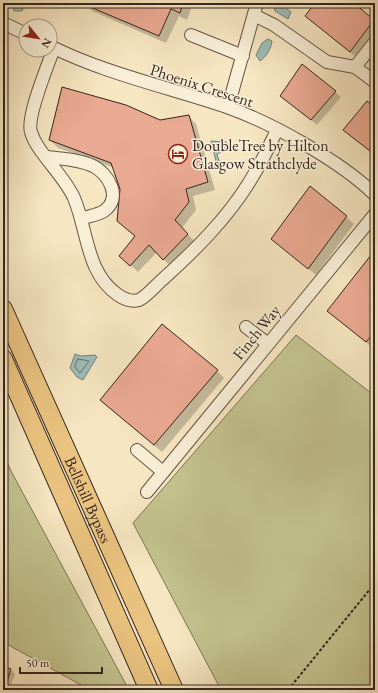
<svg xmlns="http://www.w3.org/2000/svg" width="378" height="693" viewBox="0 0 378 693" font-family="'EB Garamond',serif">
<rect width="100%" height="100%" fill="#f6e6c1"/>
<filter id="stains"><feTurbulence type="fractalNoise" baseFrequency=".005" numOctaves="4"/><feColorMatrix values="0 0 0 0 .2 0 0 0 0 .09 0 0 0 0 .02 0 0 0 .5 -.17"/></filter>
<radialGradient id="worn" r=".72"><stop offset=".6" stop-color="#630" stop-opacity="0"/><stop offset="1" stop-color="#630" stop-opacity=".3"/></radialGradient>
<g fill="#c3c38e" stroke="#7b7456">
<polygon points="296,335 375,396 375,468 371,479 375,480 375,690 221,690 133,523"/>
<polygon points="3,453 11,471 129,690 90,690 3,642"/>
</g>
<g fill="#9dbeb8" stroke="#73817b">
<polygon points="13,3 25,3 22,11 14,11"/>
<polygon points="280,3 291,12 288,19 275,11 274,5"/>
<path d="M268 39 272 41C271 49 266 57 260 61L256 55 262 43Z"/>
<polygon points="211,141 226,142 231,147 217,154 221,168 218,169"/>
<polygon points="75,354 81,356 95,355 97,357 83,380 77,377 70,368"/>
</g>
<g fill="#0003">
<polygon points="84,3 193,3 187,20 179,16 166,43 92,11"/>
<polygon points="316,3 352,3 375,23 375,36 358,59 307,16"/>
<polygon points="335,92 341,97 317,125 281,96"/>
<polygon points="375,108 375,155 350,136"/>
<polygon points="188,116 196,124 215,190 193,196 196,210 182,228 195,242 171,267 157,252 138,272 121,256 136,237 118,221 121,189 114,168 58,148 50,140"/>
<polygon points="346,217 354,224 316,275 273,239"/>
<polygon points="375,252 375,348 374,349 328,311"/>
<polygon points="217,371 224,378 162,452 101,400"/>
<polygon points="3,667 11,670 15,674 9,690 3,689"/>
</g>
<g fill="none" stroke-linecap="round" stroke-linejoin="round">
<polygon stroke="#68726c" stroke-width="1" points="78,359 89,361 80,373 75,367"/>
</g>
<g fill="#eaa992" stroke="#33261f">
<polygon points="183,3 180,13 171,9 159,36 83,4"/>
<polygon points="315,3 354,3 374,20 350,52 305,16"/>
<polygon points="302,64 336,91 311,120 280,96"/>
<polygon points="62,87 126,105 160,120 189,115 208,182 186,189 189,202 175,220 188,234 163,260 149,245 130,266 119,256 135,236 117,221 120,189 111,163 49,140"/>
<polygon points="367,101 375,107 375,145 370,151 343,130"/>
<polygon points="310,186 347,216 308,269 271,239"/>
<polygon points="375,250 375,332 366,342 327,311"/>
<polygon points="162,324 218,370 154,445 100,400"/>
<polygon points="3,666 11,669 5,688 3,687"/>
</g>
<g fill="none" stroke-linecap="round" stroke-linejoin="round">
<defs>
<g id="minor">
<polyline points="254,15 274,25 327,62 355,67 375,82"/>
<polyline points="3,23 26,34"/>
<polyline points="191,35 243,56"/>
<path d="M50 46C106 74 168 87 227 107 272 123 342 162 375 195"/>
<path d="M54 48C48 65 26 117 31 132 37 153 64 175 74 198 88 231 86 273 118 295 124 299 132 302 139 300 147 296 155 286 162 280 194 251 227 219 250 181 260 165 269 147 277 130"/>
<polyline points="355,67 375,42"/>
<polyline points="228,107 257,3"/>
<path d="M47 157C61 159 79 159 93 166 108 173 123 198 104 211 98 215 88 216 81 219"/>
<polyline points="246,327 268,344"/>
<polyline points="137,450 163,472"/>
<polyline points="147,492 375,214"/>
</g>
<g id="highway">
<path id="s1" d="M3 309 174 690"/>
<polyline points="3,359 149,690"/>
</g>
</defs>
<use href="#minor" stroke="#645648" stroke-width="14"/>
<use href="#highway" stroke="#33261f" stroke-width="20"/>
<polyline stroke="#33261f" stroke-width="2" stroke-dasharray="3 2" stroke-linecap="butt" points="288,690 375,583"/>
<use href="#minor" stroke="#f9efd7" stroke-width="12"/>
<use href="#highway" stroke="#ebc380" stroke-width="18"/>
</g>
<defs>
<symbol id="hotel-ring" viewBox="-11 -11 22 22"><circle r="9.5" fill="#f9efd7" stroke="#8f2418" stroke-width="1.5"/><path d="M-6-4.5h1.5V1H6V5H4.5V3h-9V5H-6ZM-4 0a1.8 1.8 0 1 1 3.6 0ZM.5 0V-2.5h3Q6-2.5 6 0Z" fill="#8f2418"/></symbol>
</defs>
<g fill-rule="evenodd">
<use href="#hotel-ring" x="167" y="143" width="22" height="22"/>
</g>
<g text-anchor="middle" stroke-width="3" stroke-linejoin="round" paint-order="stroke">
<g font-size="16" fill="#33261f" stroke="#f9efd7">
<text transform="translate(202 85) rotate(18)" y="6">Phoenix Crescent</text>
<text transform="translate(256 332) rotate(-51)" y="6">Finch Way</text>
<text dy="6" stroke="none"><textPath href="#s1" startOffset="209">Bellshill Bypass</textPath></text>
</g>
<g font-size="16" fill="#33261f" stroke="#f9efd7" text-anchor="start">
<text x="192" y="151">DoubleTree by Hilton<tspan x="192" dy="18">Glasgow Strathclyde</tspan></text>
</g>
</g>
<rect width="378" height="693" fill="none" stroke="#f6e6c1" stroke-width="16"/>
<rect x="4" y="4" width="370" height="685" fill="none" stroke="#33261f" stroke-width="2"/>
<rect x="8" y="8" width="362" height="677" fill="none" stroke="#33261f"/>
<g transform="translate(38 38) rotate(120)"><circle r="19" fill="#f9efd7" stroke="#aa9f8d"/>
<path d="M0-3L7 15L0 10L-7 15Z" fill="#8f2418"/>
<text y="-6" font-size="11" font-weight="bold" text-anchor="middle" fill="#33261f">N</text>
</g>
<path d="M20 667v6h82v-6" fill="none" stroke="#33261f" stroke-width="2"/>
<text x="26" y="667" font-size="12" fill="#33261f" stroke="#f9efd7" stroke-width="3" paint-order="stroke">50 m</text>
<rect width="100%" height="100%" filter="url(#stains)"/>
<rect width="100%" height="100%" fill="url(#worn)"/>
</svg>
